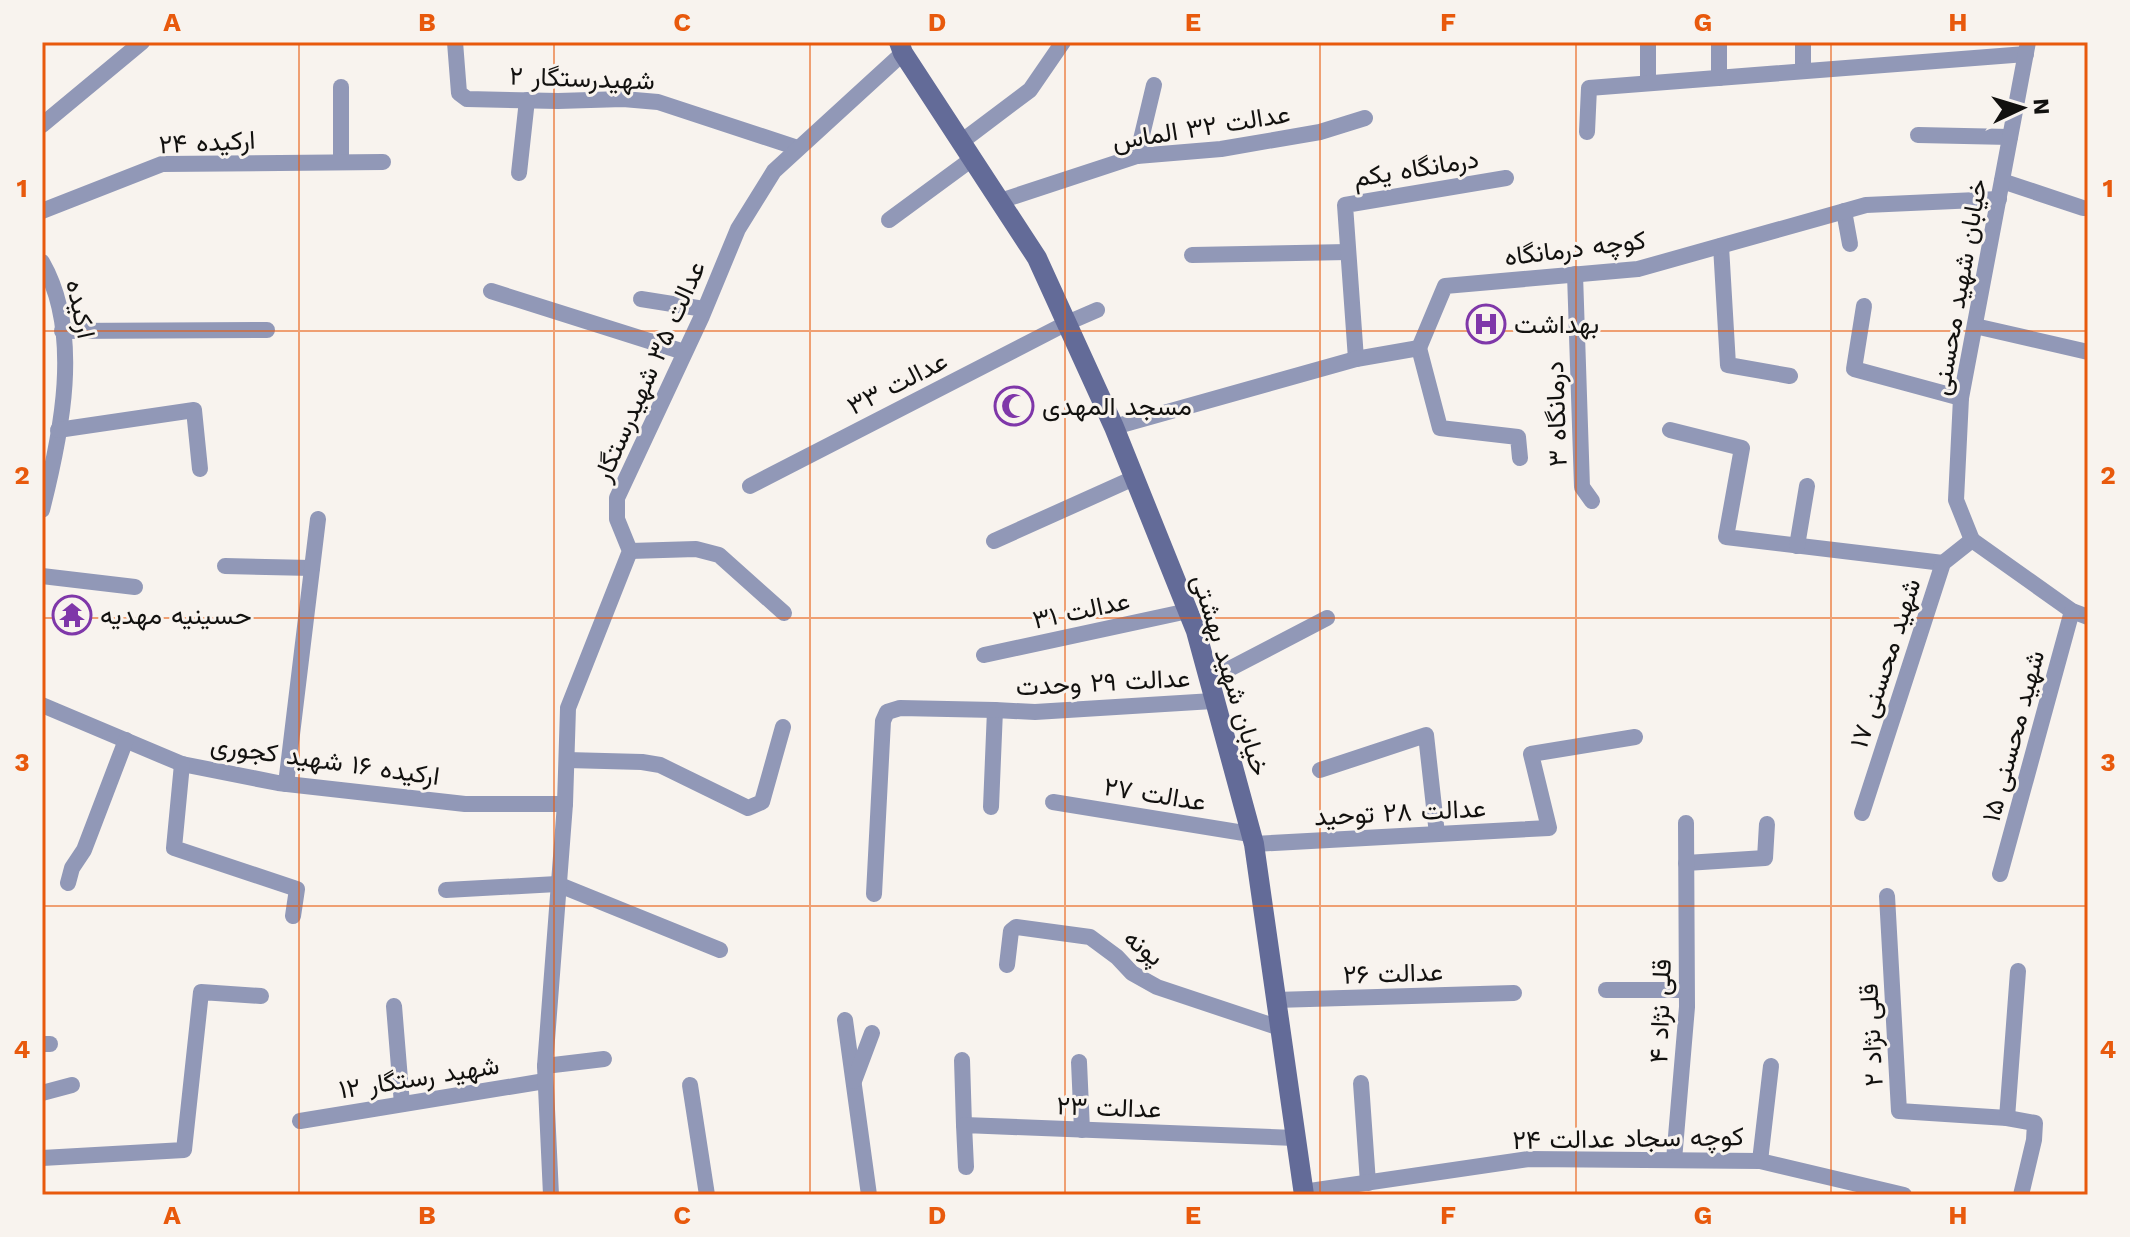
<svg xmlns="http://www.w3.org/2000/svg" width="2130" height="1237" viewBox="0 0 2130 1237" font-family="'Work Sans',Vazirmatn,sans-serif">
<rect width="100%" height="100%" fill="#f8f3ee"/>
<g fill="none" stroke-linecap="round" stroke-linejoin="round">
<g stroke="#9198b7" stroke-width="16">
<polyline points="455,42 459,93 467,99 558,101 623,99 658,102 798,148"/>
<polyline points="1648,42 1648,83"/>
<polyline points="1803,42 1803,71"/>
<polyline points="1719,78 1719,42"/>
<polyline points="341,87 341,162"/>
<polyline points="42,125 142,42"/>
<polyline points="1587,132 1589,88 2026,54"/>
<polyline points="1918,135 2010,137"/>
<polyline points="961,142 1030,90 1063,42"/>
<polyline points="1137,156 1154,85"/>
<polyline points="519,173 527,100"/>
<polyline points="2002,181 2083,208"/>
<polyline points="1000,201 1137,156 1221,149 1320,132 1365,118"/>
<polyline points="42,211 162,164 383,162"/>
<polyline points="1844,211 1850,244"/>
<polyline points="889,220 972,159"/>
<polyline points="1721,246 1728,365 1790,376"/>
<polyline points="1192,255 1348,252"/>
<path d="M42 262C83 333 61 435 42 510"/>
<polyline points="1575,274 1582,487 1592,501"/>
<polyline points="491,291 684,352"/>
<polyline points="641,299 704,309"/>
<polyline points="1864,306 1854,369 1961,398"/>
<polyline points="1975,326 2088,352"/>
<polyline points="62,331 267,330"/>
<polyline points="1419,348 1445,286 1638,269 1866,205 1999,199"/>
<polyline points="1419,348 1440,428 1518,437 1520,458"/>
<polyline points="1356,359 1345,205 1506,178"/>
<polyline points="1114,427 1356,359 1419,348"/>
<polyline points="58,430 194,410 200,469"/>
<polyline points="1670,430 1742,448 1726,537 1943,563"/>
<polyline points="750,486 1067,323 1097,310"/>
<polyline points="1972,540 1956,500 1961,398 2028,42"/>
<polyline points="1972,540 2072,611 2088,617"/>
<polyline points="994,541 1134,478"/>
<polyline points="1797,546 1807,486"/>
<polyline points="630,551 696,549 719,555 784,613"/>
<polyline points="225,566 312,568"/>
<polyline points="42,576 135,587"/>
<polyline points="984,655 1188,611"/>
<polyline points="1208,680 1327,618"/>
<polyline points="42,705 182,764 278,783 465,804 565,804"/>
<polyline points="567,760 642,762 660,765 748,808 762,802 783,727"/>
<polyline points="182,764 174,848 297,889 293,916"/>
<polyline points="1320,770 1426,735 1437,834"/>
<polyline points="286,784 318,519"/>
<polyline points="1053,802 1250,834"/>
<polyline points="991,807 995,710 1035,712 1213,701"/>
<polyline points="1862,813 1943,563 1972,540"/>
<polyline points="1254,844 1549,828 1531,754 1635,737"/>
<polyline points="1686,863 1765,858 1767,824"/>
<polyline points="2000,874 2072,611"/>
<polyline points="68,883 72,868 84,850 126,740"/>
<polyline points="446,890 557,884 720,950"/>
<polyline points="874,894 883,721 887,712 900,708 995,710"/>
<polyline points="1887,896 1899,1111 2007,1118 2035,1123 2034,1140 2021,1195"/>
<polyline points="1007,965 1011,931 1016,927 1090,937 1117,957 1132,973 1157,987 1280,1028"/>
<polyline points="1606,990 1686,990"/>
<polyline points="1275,1000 1514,993"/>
<polyline points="394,1006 402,1104"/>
<polyline points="845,1020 869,1195"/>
<polyline points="42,1044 50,1044"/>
<polyline points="962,1060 964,1125"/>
<polyline points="1079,1062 1082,1130"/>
<polyline points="545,1066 604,1059"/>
<polyline points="854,1081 872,1033"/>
<polyline points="1361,1083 1368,1183"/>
<polyline points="690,1085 707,1195"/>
<polyline points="42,1093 72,1085"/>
<polyline points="2007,1118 2018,971"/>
<polyline points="300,1121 545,1081"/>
<polyline points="42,1158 184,1150 201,992 261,996"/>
<polyline points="1674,1160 1687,1007 1686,823"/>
<polyline points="1760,1161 1771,1066"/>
<polyline points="966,1167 964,1125 1295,1138"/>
<polyline points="1303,1192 1529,1159 1760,1161 1904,1195"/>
<polyline points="551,1195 545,1066 565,804 568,708 630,551 617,519 617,498 702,316 738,229 774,171 903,53"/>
</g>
<polyline stroke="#636b98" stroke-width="20" points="899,42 903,53 1037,258 1114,427 1196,631 1254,844 1304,1195"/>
</g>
<path fill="none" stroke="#e8590c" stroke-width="2" stroke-opacity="0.55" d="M299 42V1195M554 42V1195M810 42V1195M1065 42V1195M1320 42V1195M1576 42V1195M1831 42V1195M42 331H2088M42 618H2088M42 906H2088"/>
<defs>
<symbol id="hospital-ring" viewBox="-11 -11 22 22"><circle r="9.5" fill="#f8f3ee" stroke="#7f37a9" stroke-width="1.5"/><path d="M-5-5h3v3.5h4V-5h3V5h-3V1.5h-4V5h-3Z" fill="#7f37a9"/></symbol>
<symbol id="mosque-ring" viewBox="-11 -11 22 22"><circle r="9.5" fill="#f8f3ee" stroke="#7f37a9" stroke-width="1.5"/><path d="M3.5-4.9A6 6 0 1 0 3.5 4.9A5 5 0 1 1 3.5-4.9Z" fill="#7f37a9"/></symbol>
<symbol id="temple-ring" viewBox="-11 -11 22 22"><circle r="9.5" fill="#f8f3ee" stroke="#7f37a9" stroke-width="1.5"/><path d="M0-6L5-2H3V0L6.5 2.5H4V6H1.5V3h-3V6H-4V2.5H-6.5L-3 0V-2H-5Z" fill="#7f37a9"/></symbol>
</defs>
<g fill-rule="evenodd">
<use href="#hospital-ring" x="1464" y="302" width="44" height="44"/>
<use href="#mosque-ring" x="992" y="384" width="44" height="44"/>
<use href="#temple-ring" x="50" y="593" width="44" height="44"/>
</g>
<g text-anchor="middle" stroke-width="6" stroke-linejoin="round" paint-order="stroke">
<g font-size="26" fill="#12110f" stroke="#f8f3ee">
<text transform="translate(582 78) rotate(2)" y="9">شهیدرستگار ۲</text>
<text transform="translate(1201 127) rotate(-9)" y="9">عدالت ۳۲ الماس</text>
<text transform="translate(207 142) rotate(-3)" y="9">ارکیده ۲۴</text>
<text transform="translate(1416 168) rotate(-9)" y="9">درمانگاه یکم</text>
<text transform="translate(1575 248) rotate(-7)" y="9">کوچه درمانگاه</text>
<text transform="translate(1959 287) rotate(-80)" y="9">خیابان شهید محسنی</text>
<text transform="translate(81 309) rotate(78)" y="9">ارکیده</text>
<text transform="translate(649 371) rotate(-66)" y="9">عدالت ۳۵ شهیدرستگار</text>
<text transform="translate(897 383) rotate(-27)" y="9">عدالت ۳۳</text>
<text transform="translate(1556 414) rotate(-92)" y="9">درمانگاه ۳</text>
<text transform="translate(1081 610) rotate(-12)" y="9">عدالت ۳۱</text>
<text transform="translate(1885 663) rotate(-72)" y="9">شهید محسنی ۱۷</text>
<text transform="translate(1231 675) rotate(73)" y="9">خیابان شهید بهشتی</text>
<text transform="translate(1103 682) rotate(-3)" y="9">عدالت ۲۹ وحدت</text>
<text transform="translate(2013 736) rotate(-75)" y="9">شهید محسنی ۱۵</text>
<text transform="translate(325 760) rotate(8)" y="9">ارکیده ۱۶ شهید کجوری</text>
<text transform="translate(1155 794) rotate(9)" y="9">عدالت ۲۷</text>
<text transform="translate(1400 812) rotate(-3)" y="9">عدالت ۲۸ توحید</text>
<text transform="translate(1144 947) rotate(38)" y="9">پونه</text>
<text transform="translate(1393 973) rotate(-2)" y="9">عدالت ۲۶</text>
<text transform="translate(1660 1011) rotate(-88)" y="9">قلی نژاد ۴</text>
<text transform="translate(1871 1035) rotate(-93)" y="9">قلی نژاد ۲</text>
<text transform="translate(419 1077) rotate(-9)" y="9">شهید رستگار ۱۲</text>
<text transform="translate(1109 1107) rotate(2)" y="9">عدالت ۲۳</text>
<text transform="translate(1628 1138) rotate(-1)" y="9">کوچه سجاد عدالت ۲۴</text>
</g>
<g font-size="26" fill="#12110f" stroke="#f8f3ee" text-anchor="start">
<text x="1514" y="333">بهداشت</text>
<text x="1042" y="415">مسجد المهدی</text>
<text x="100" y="624">حسینیه مهدیه</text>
</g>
</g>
<rect width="2130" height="1237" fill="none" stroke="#f8f3ee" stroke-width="88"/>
<g transform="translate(2022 108) rotate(86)" stroke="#f8f3ee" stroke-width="6" paint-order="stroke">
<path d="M0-6L14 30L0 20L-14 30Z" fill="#12110f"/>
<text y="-12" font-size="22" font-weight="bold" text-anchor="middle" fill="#12110f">N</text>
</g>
<rect x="44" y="44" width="2042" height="1149" fill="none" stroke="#e8590c" stroke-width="3"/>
<g font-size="26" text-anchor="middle" font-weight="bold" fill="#e8590c">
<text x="172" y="31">A</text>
<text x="427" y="31">B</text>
<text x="682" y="31">C</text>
<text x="937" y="31">D</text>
<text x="1193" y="31">E</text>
<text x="1448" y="31">F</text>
<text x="1703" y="31">G</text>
<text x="1958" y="31">H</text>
<text x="22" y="197">1</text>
<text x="2108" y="197">1</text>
<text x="22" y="484">2</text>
<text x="2108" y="484">2</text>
<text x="22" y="771">3</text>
<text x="2108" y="771">3</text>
<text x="22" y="1058">4</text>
<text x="2108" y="1058">4</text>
<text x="172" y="1224">A</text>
<text x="427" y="1224">B</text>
<text x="682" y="1224">C</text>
<text x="937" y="1224">D</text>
<text x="1193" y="1224">E</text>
<text x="1448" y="1224">F</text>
<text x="1703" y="1224">G</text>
<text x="1958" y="1224">H</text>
</g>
</svg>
